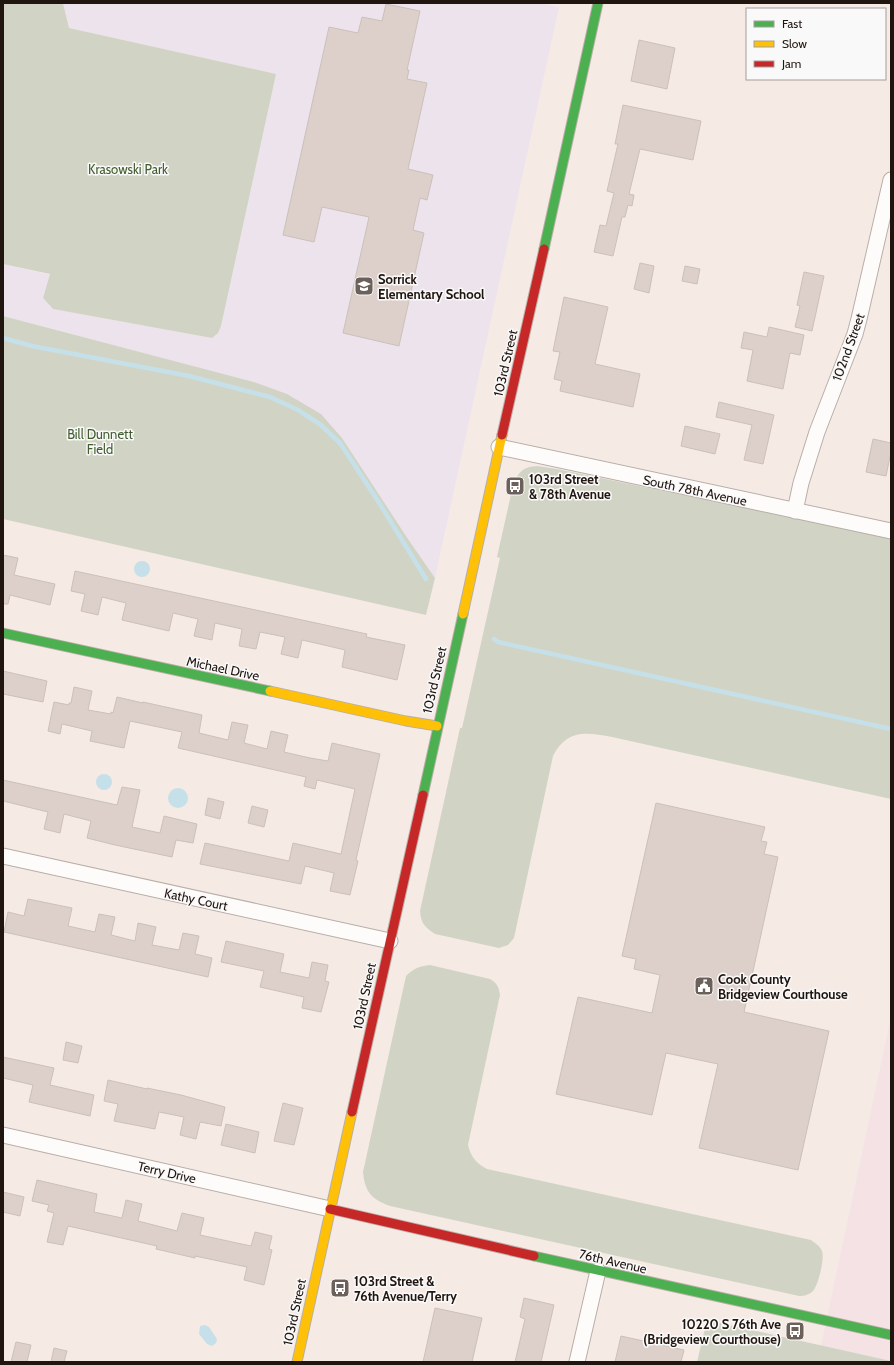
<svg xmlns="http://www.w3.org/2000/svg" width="894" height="1365" viewBox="0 0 894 1365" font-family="Cabin,sans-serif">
<rect width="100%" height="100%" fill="#f6eae5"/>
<polygon fill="#f4e2e5" points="891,1017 891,1361 821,1346"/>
<polygon fill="#ede3ed" points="63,3 539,3 559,7 435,578 408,539 342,438 321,414 254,382 3,316 3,264 50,275 43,298 53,309 212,338 276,74 69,28"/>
<g fill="#d1d4c5">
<polygon points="3,3 63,3 69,28 276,74 221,326 218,333 212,338 53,309 43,298 50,274 3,264"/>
<polygon points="3,316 254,382 287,394 321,414 342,438 408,539 435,578 426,615 3,519"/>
<path d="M537 466 557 469 891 538V799L612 737C586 732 567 729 553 756L514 938 508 945 499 948 435 934C425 927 421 924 420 911L460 728H462L500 558 497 557 514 481C521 470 524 467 537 466Z"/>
<path d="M430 965 490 979C497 983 499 987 500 995L468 1145C471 1157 476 1163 487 1169L811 1240C815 1243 820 1246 822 1251 825 1258 818 1286 813 1291 809 1295 804 1296 799 1296L390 1206C371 1199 365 1192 363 1172L406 976C413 969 419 966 430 965Z"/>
<polygon points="707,1320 891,1361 891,1362 697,1362"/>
</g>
<g fill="#c6e0e9">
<circle cx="142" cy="569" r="8"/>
<circle cx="104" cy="782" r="8"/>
<circle cx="178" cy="798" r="10"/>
<polygon points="205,1325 209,1327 217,1339 216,1343 212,1346 207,1344 199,1334 200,1326"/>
</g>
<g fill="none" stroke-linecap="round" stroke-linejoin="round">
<g stroke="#c6e0e9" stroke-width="4.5">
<polyline points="3,338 32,346 189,376 270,397 298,410 321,425 340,443 378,501 426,579"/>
<polyline points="494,639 498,642 891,729"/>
</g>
</g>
<g fill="#ddd0cb" stroke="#ccc0bb">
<polygon points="386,4 420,11 407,70 409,70 407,79 427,83 408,169 433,175 427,200 420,198 413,230 424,233 399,346 343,333 369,217 322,207 314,242 283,235 329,27 358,33 362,17 382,21"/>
<polygon points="639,40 675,48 667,89 631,81"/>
<polygon points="623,105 701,121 693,160 640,149 629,194 634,195 632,206 628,205 625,217 622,217 613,256 594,252 600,225 606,226 614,193 607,191 618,144 615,144"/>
<polygon points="640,263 654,266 649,293 634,289"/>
<polygon points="685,266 700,269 697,284 682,281"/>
<polygon points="804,272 824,276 812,331 795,327 800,306 797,305"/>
<polygon points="564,297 608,307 595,364 640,374 633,407 560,391 562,381 554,379 560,352 553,351"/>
<polygon points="769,327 804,335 800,355 790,353 783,389 747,381 753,350 741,348 744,332 767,337"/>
<polygon points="719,402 774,415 763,464 744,460 752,425 716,417"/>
<polygon points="685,426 720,434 715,454 681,446"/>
<polygon points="873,439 891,443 891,452 886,476 866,472"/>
<polygon points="3,555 18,558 14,575 55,584 50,605 10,595 8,604 3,604"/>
<polygon points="75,571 367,634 366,637 405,645 397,680 342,667 345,650 324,645 302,640 298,658 281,654 285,637 260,632 256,649 239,646 242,629 215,623 212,640 194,636 198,619 173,613 169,631 152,627 122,620 126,603 102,597 98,615 81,611 85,594 71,591"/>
<polygon points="3,671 47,681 43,702 3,694"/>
<polygon points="74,687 92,691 88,710 111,714 111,712 113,713 117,697 143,703 143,702 202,715 199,733 228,740 232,722 248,725 244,743 267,749 271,731 288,735 284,752 310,758 328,761 332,743 380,754 356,860 358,861 350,895 330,891 334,873 305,866 301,884 200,864 205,843 289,861 293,843 341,854 355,789 317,780 315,789 304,786 306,777 178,748 182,732 130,721 124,748 90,741 92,731 62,724 60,734 48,731 54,702 69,705 69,703 71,703"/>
<polygon points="3,780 117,805 122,787 140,790 132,827 160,833 164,816 197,824 193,843 176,840 172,857 115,845 87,838 91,821 64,814 60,833 44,829 48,812 3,801"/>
<polygon points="208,798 224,802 220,819 205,815"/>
<polygon points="656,803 765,827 761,841 767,842 764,854 778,857 744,1012 829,1031 798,1170 699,1148 718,1064 666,1053 652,1115 556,1094 578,997 652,1013 660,975 634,969 636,959 622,956"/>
<polygon points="252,806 268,810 264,827 248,823"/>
<polygon points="28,899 72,908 68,926 95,932 99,914 115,917 111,935 135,941 138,923 156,927 152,945 179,950 183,933 199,936 195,954 212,958 208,977 4,932 8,912 24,916"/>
<polygon points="226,941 284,954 280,972 309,978 312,962 328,965 325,981 329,982 321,1012 302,1008 304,997 260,987 264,971 221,962"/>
<polygon points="66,1042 82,1046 78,1063 63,1060"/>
<polygon points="3,1057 54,1068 50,1085 94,1095 90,1116 29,1102 33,1085 3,1078"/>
<polygon points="108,1080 147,1089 147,1088 181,1095 225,1107 221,1126 200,1122 196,1139 180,1135 184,1117 159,1112 155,1129 114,1121 118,1104 104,1101"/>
<polygon points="283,1103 303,1108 294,1145 274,1141"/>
<polygon points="226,1124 259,1132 255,1153 221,1145"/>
<polygon points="37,1180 97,1194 94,1212 122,1218 126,1200 142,1204 138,1221 177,1231 182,1213 204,1218 200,1235 251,1246 255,1232 272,1236 269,1249 272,1250 264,1285 244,1280 247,1267 195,1256 195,1258 156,1249 157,1246 68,1226 63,1245 47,1242 54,1213 47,1211 49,1205 32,1201"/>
<polygon points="3,1192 24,1197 20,1216 3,1212"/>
<polygon points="524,1298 554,1305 541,1362 515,1362 525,1319 520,1317"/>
<polygon points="435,1308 482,1318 472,1362 423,1362"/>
<polygon points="621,1336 684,1350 681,1362 615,1362"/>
<polygon points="16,1342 31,1345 27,1362 11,1362"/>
<polygon points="54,1348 67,1351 64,1362 51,1362"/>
</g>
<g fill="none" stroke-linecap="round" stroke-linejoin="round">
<defs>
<g id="street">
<polyline points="499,447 891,531"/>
<polyline points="795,511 801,483 817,432 855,334 859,319 891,180"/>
<polyline points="3,856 390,941"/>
<polyline points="3,1135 330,1209"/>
<polyline points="577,1362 598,1271"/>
</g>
<g id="fast">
<polyline points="544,249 598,3"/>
<polyline points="3,633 270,691"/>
<polyline points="423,795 463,614"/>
<polyline points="534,1256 891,1335"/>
</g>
<g id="slow">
<polyline points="463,614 502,435"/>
<polyline points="270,691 406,721 437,726"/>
<polyline points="297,1362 352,1112"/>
</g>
<g id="jam">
<polyline points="502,435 544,249"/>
<polyline points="352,1112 423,795"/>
<polyline points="330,1209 534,1256"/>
</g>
</defs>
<use href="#street" stroke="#b9aea8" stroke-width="17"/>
<use href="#fast" stroke="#b9aea8" stroke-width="11"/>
<use href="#slow" stroke="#b9aea8" stroke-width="11"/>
<use href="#jam" stroke="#b9aea8" stroke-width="11"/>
<use href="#street" stroke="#fefcfb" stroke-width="15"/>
<use href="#fast" stroke="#4caf50" stroke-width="9"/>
<use href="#slow" stroke="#ffc107" stroke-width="9"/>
<use href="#jam" stroke="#c62828" stroke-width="9"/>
</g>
<defs>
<symbol id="school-square" viewBox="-11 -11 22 22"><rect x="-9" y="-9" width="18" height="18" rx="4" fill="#6c605b" stroke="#f9f9f9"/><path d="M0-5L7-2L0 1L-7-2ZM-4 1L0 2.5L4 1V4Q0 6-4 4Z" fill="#fff"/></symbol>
<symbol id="bus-square" viewBox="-11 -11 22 22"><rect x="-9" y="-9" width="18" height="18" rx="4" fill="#6c605b" stroke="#f9f9f9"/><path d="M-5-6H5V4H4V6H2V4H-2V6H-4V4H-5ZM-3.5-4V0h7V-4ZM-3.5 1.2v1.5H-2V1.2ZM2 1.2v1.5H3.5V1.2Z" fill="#fff"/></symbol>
<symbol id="civic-square" viewBox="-11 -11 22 22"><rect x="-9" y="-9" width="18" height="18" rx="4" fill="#6c605b" stroke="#f9f9f9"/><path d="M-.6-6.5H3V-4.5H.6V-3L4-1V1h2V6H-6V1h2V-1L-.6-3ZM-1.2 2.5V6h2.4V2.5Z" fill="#fff"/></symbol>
</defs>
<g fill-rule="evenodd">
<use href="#school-square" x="353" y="275" width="22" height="22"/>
<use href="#bus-square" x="504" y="475" width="22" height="22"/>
<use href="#civic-square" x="693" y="975" width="22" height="22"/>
<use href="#bus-square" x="329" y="1277" width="22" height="22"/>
<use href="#bus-square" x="784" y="1320" width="22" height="22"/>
</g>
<g text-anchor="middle" stroke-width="3" stroke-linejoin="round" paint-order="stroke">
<g font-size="13" fill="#425e2f" stroke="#f9f9f9">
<text x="128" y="174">Krasowski Park</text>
<text x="100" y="439">Bill Dunnett<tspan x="100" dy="15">Field</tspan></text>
</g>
<g font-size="13" font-weight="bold" fill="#211510" stroke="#f9f9f9" text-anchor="start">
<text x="378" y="284">Sorrick<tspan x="378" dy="15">Elementary School</tspan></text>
<text x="529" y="484">103rd Street<tspan x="529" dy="15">&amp; 78th Avenue</tspan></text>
<text x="718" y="984">Cook County<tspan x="718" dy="15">Bridgeview Courthouse</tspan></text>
<text x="354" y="1286">103rd Street &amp;<tspan x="354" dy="15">76th Avenue/Terry</tspan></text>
<text x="781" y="1329" text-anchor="end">10220 S 76th Ave<tspan x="781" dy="15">(Bridgeview Courthouse)</tspan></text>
</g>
<g font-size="13" fill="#211510" stroke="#f9f9f9">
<text transform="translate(848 347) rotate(-70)" y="5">102nd Street</text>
<text transform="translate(505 363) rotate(-77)" y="5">103rd Street</text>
<text transform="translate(695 490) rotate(12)" y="5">South 78th Avenue</text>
<text transform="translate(223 668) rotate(12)" y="5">Michael Drive</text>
<text transform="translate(434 680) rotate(-77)" y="5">103rd Street</text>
<text transform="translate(196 899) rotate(12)" y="5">Kathy Court</text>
<text transform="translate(364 996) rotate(-78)" y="5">103rd Street</text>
<text transform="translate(167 1172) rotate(13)" y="5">Terry Drive</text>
<text transform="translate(613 1261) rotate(13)" y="5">76th Avenue</text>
<text transform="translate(294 1312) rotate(-78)" y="5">103rd Street</text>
</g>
</g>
<rect width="894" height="1365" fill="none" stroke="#211510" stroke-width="8"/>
<rect x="746" y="8" width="140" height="72" fill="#f9f9f9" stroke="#a39e9c"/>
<rect x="754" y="21" width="20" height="6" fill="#4caf50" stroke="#a39e9c"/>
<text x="782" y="28" font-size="12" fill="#211510">Fast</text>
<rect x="754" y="41" width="20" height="6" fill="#ffc107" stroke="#a39e9c"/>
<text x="782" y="48" font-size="12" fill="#211510">Slow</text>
<rect x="754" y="61" width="20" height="6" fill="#c62828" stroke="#a39e9c"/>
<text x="782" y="68" font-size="12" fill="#211510">Jam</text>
</svg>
